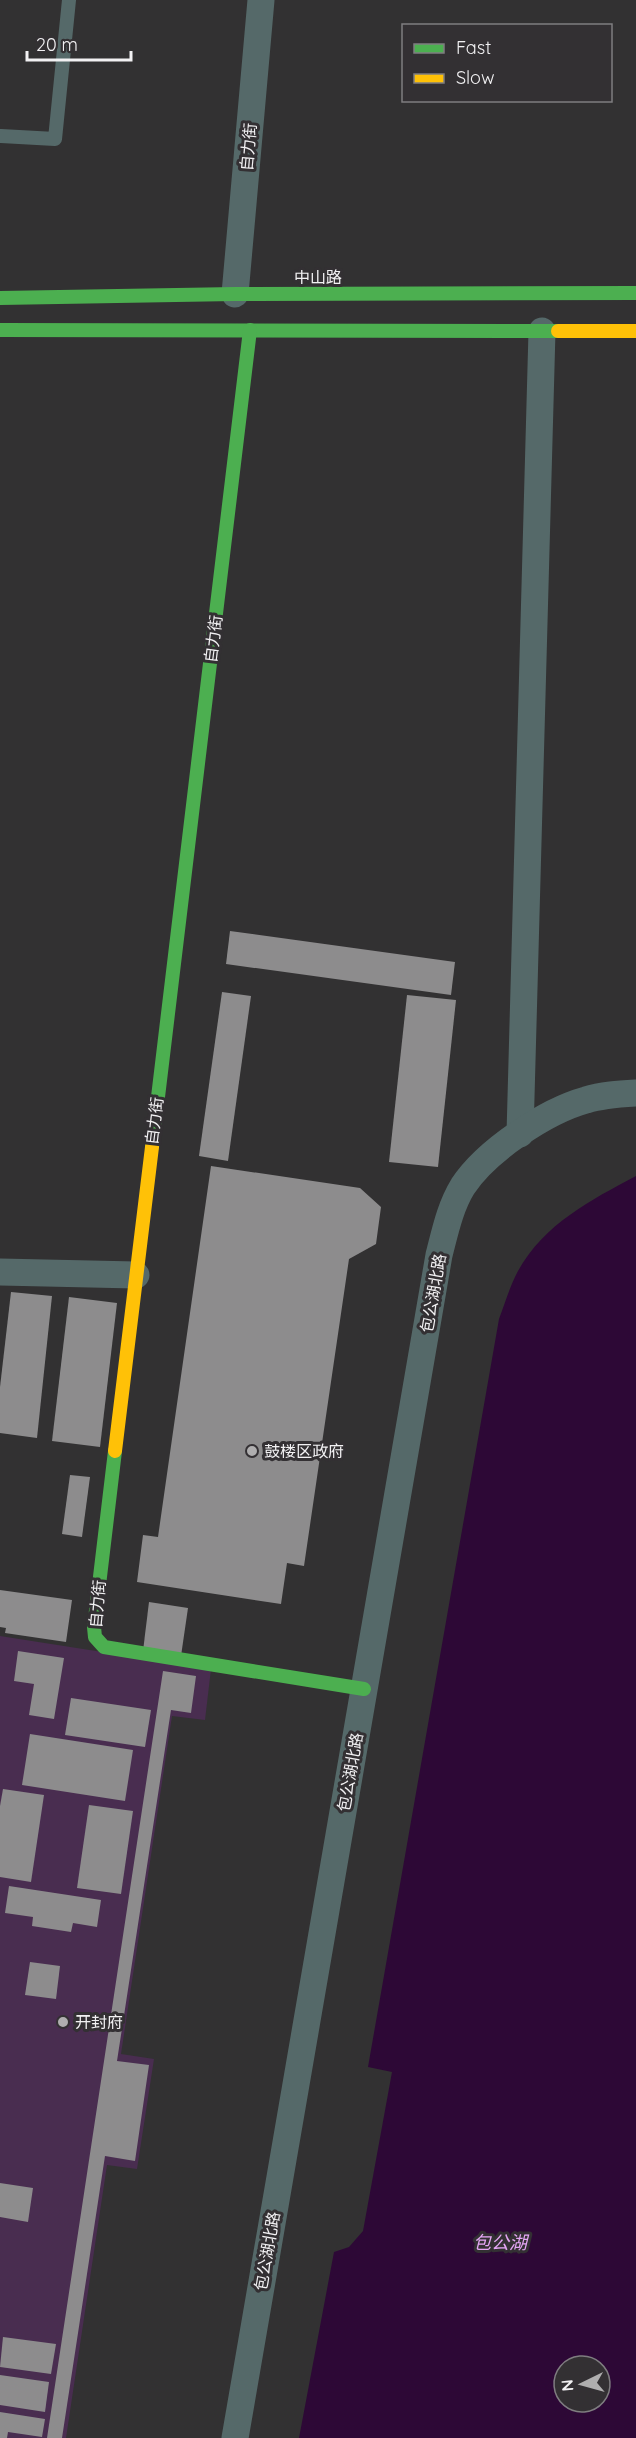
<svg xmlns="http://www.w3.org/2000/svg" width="636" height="2438" viewBox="0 0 636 2438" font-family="Quicksand,'Noto Sans SC',sans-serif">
<rect width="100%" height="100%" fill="#323132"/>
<polygon fill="#492d50" points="0,1636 211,1669 205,1720 172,1716 121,2054 154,2059 137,2169 107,2165 66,2438 0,2438"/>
<path fill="#2d0836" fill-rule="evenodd" d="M636 1176V2438H299L334 2252 349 2247 363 2231 392 2072 368 2067 499 1319C505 1303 510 1286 518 1271 544 1224 591 1200 636 1176ZM564 2366H600V2402H564Z"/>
<g fill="#8d8c8d">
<polygon points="230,931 455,962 451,995 226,964"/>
<polygon points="222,992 251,996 228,1161 199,1156"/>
<polygon points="407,995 456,1000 438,1167 389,1162"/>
<polygon points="211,1166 360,1188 381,1207 376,1244 349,1259 304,1566 287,1563 281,1604 137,1582 143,1535 158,1537"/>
<polygon points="11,1292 52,1296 37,1438 0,1433 0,1387"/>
<polygon points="69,1297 117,1303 100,1447 52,1441"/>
<polygon points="70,1475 90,1477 82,1537 62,1534"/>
<polygon points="0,1590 72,1600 66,1642 5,1633 6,1628 0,1627"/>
<polygon points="149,1602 188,1608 181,1656 143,1651"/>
<polygon points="18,1651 64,1658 54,1719 29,1715 34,1684 14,1681"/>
<polygon points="163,1671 196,1676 191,1713 171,1710 117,2061 149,2065 135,2161 105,2156 62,2438 47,2438"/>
<polygon points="71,1698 151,1710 145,1747 65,1735"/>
<polygon points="30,1734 133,1750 125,1801 22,1785"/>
<polygon points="3,1789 44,1795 31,1882 0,1877 0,1806"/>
<polygon points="89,1805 133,1811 121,1894 77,1888"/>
<polygon points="9,1886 101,1900 97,1927 73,1923 71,1932 32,1926 33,1917 5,1913"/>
<polygon points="30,1962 60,1966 56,1999 25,1995"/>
<polygon points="0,2183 33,2188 28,2222 0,2217"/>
<polygon points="3,2337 56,2344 51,2374 0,2367"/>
<polygon points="0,2375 49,2382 45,2412 0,2405"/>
<polygon points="0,2412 45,2419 42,2437 8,2432 7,2438 0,2438"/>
</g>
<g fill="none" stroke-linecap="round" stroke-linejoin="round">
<polyline stroke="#556969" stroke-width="14" points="1,136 55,139 69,0"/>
<g stroke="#556969" stroke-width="27">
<polyline points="235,294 261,0"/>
<polyline points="520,1134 542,331"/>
<polyline points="0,1272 136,1275"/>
<path d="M235 2438 439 1255C445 1232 450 1207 463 1186 486 1151 546 1111 586 1100 602 1095 619 1094 636 1093"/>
</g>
<g stroke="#4caf50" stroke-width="14">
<polyline points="0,298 235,294 636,293"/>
<polyline points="0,330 558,331"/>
<polyline points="152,1147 250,330"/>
<polyline points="115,1451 94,1627 95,1637 104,1647 364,1689"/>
</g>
<g stroke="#ffc107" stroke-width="14">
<polyline points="558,331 636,331"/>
<polyline points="115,1451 152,1147"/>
</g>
</g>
<g fill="#afaeaf" stroke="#333033" stroke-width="2">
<circle cx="252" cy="1451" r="6"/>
<circle cx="63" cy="2022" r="6"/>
</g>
<g text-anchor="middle" stroke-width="6" stroke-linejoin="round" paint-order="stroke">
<g font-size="16" fill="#f2f1f3" stroke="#333033">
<text transform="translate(248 147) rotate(-85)" y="6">自力街</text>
<text x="318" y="283">中山路</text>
<text transform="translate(213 639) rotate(-83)" y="6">自力街</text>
<text transform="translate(154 1121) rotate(-83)" y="6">自力街</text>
<text transform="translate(433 1293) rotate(-80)" y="6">包公湖北路</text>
<text transform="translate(97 1604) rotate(-85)" y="6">自力街</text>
<text transform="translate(350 1772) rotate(-80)" y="6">包公湖北路</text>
<text transform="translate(267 2251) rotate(-80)" y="6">包公湖北路</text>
</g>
<g font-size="16" fill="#f2f1f3" stroke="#333033" text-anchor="start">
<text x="264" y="1457">鼓楼区政府</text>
<text x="75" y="2028">开封府</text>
</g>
<g font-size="18" font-style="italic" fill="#e5a6f5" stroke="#333033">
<text x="500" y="2249">包公湖</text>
</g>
</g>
<rect x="402" y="24" width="210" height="78" fill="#333033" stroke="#7f7d80" stroke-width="1.5"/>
<rect x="414" y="44" width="30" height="9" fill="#4caf50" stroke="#7f7d80" stroke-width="1.5"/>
<text x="456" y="54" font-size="18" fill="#f2f1f3">Fast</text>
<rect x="414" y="74" width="30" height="9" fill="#ffc107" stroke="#7f7d80" stroke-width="1.5"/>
<text x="456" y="84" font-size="18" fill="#f2f1f3">Slow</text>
<g transform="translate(582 2384) rotate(265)"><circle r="28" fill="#333033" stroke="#7f7d80" stroke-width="1.5"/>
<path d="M0-4.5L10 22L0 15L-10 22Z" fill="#afaeaf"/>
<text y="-9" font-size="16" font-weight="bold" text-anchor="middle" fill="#f2f1f3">N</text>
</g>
<path d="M27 51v9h104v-9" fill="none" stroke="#f2f1f3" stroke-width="3"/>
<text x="36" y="51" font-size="18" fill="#f2f1f3" stroke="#333033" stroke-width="4.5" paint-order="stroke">20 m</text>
</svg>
